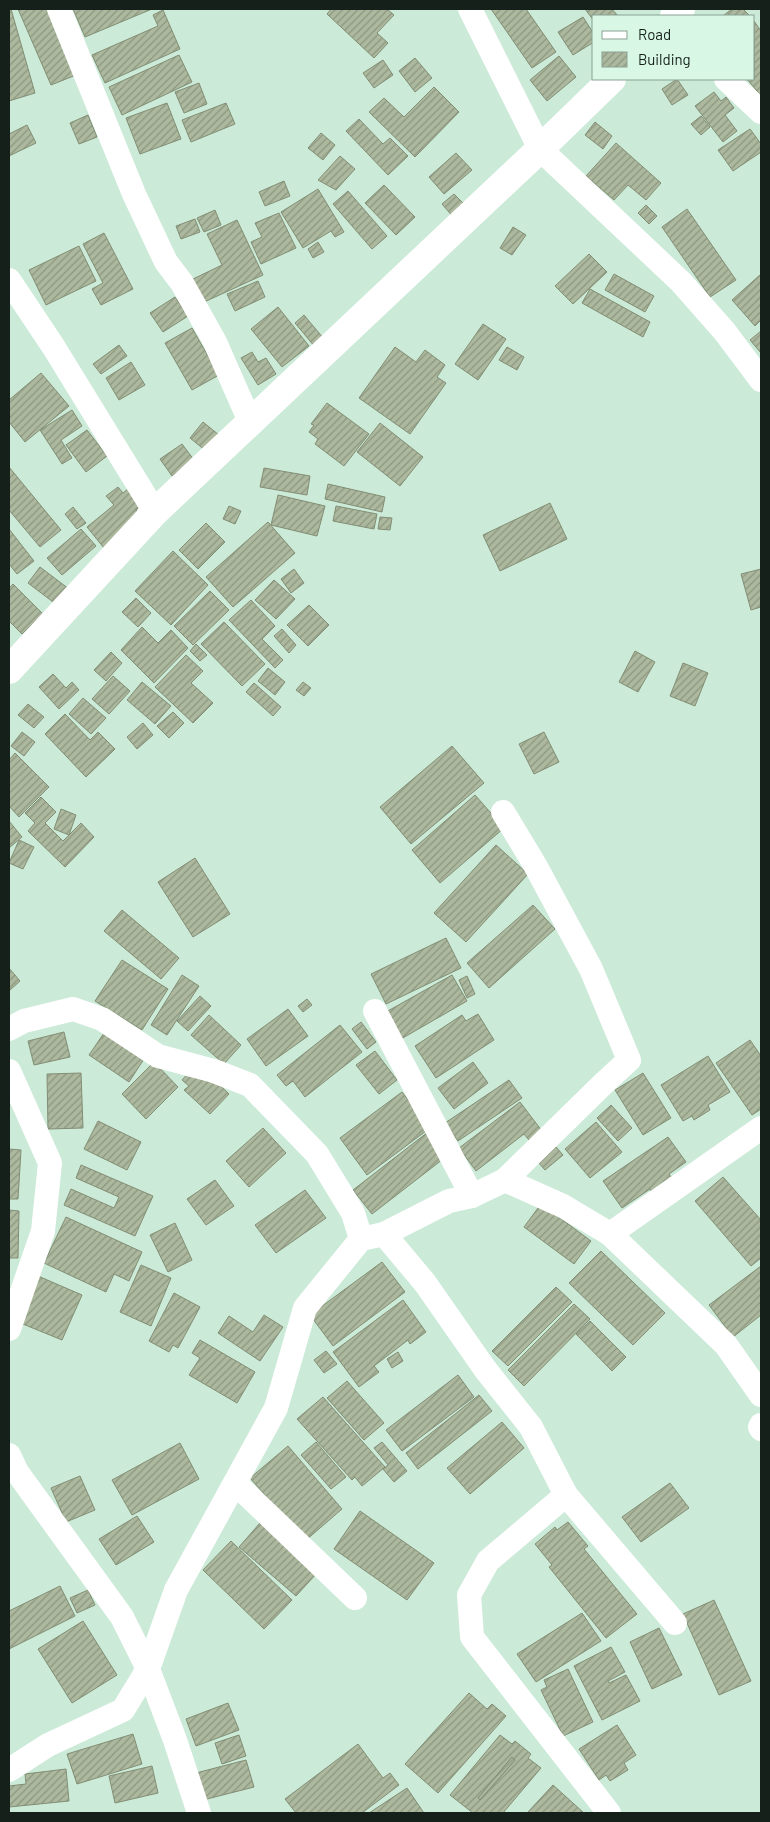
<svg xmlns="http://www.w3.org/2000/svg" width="770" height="1822" viewBox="0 0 770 1822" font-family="Barlow,sans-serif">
<defs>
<pattern id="building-hatch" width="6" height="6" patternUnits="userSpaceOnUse" patternTransform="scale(1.25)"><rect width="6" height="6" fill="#adb99e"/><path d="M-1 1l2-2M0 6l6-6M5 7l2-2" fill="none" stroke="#8c9680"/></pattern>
</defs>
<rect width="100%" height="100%" fill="#cbead8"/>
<g fill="url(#building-hatch)" stroke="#828e74" fill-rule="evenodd">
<polygon points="9,9 11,9 35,93 9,101"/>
<polygon points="18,9 48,9 76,75 51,85"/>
<polygon points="73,9 152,9 85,37"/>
<polygon points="331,9 387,9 394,15 377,33 388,43 374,58 327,14"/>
<polygon points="491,9 526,9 556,52 532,68"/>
<polygon points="585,9 612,9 618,16 594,16 594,21"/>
<polygon points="732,9 743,9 750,16 725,16 724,15"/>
<polygon points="163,10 180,49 105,83 92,55 158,26 153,15"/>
<polygon points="583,17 594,34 594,42 573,55 558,32"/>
<polygon points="754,21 761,31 761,96 747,79 754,79"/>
<polygon points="179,55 192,82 122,115 109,87"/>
<polygon points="559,56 576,77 547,101 530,80"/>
<polygon points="415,58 432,78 415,92 399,71"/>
<polygon points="383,60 393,75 374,88 363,73"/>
<polygon points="677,79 688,95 672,105 662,89"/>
<polygon points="199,83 207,104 184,113 175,92"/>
<polygon points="434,87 459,112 415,157 369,112 384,98 404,117"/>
<polygon points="714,92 721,101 726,97 734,108 725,115 737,131 723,142 695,106"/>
<polygon points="167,103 181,139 140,154 126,118"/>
<polygon points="226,103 235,124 191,142 182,120"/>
<polygon points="88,115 97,137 79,144 70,123"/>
<polygon points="701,116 710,127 701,135 691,124"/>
<polygon points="359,119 383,144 390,138 408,156 388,175 346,131"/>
<polygon points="595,122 612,136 603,149 585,135"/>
<polygon points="27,125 36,143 9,156 9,134"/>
<polygon points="750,129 761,144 761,152 733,171 718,150"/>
<polygon points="321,133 335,145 323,160 308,148"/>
<polygon points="616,143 661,183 646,200 628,185 614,200 586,176"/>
<polygon points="456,153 472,170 444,194 429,177"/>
<polygon points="340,156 355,169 336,190 318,180"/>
<polygon points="284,181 290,196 265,206 259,192"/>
<polygon points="384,185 415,217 396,235 365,203"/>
<polygon points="318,189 344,232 335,237 331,231 303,248 281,212"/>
<polygon points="348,191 387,236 372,249 333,204"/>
<polygon points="454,194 466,206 454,218 442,204"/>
<polygon points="646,205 657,216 649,224 638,213"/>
<polygon points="687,209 736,280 710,297 662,227"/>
<polygon points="215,210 221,225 204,232 197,218"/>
<polygon points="279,213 296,248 261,264 251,242 262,237 255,223"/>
<polygon points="195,219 200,232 181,239 176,226"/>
<polygon points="237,220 263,275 202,303 191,280 222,265 207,234"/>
<polygon points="513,227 526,235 512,255 500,248"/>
<polygon points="104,233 133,289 101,305 92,289 103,283 83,244"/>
<polygon points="318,242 324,252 313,258 308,249"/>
<polygon points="79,246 96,281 46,305 29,270"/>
<polygon points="589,254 607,272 573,304 555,286"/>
<polygon points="614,274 654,296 645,312 605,290"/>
<polygon points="761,274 761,320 755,326 732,300"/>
<polygon points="258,281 265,297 235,311 227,294"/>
<polygon points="590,289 650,322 643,337 582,303"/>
<polygon points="175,297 188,316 163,332 150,313"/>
<polygon points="278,307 309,346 282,367 251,329"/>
<polygon points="304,315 324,339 315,347 295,323"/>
<polygon points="483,324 506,339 478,380 455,364"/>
<polygon points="192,328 219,375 192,390 165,343"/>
<polygon points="761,331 761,353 750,340"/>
<polygon points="119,345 127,356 101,374 93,364"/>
<polygon points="395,347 416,362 425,350 445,365 437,377 446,383 410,434 359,398"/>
<polygon points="507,347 524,357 517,370 499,360"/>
<polygon points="252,352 258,362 266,358 276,374 258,385 241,358"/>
<polygon points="131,362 145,385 119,400 106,378"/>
<polygon points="41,373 69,406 25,442 9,422 9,400"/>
<polygon points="327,403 369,434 344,466 315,444 318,439 309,432 314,425 311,424"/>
<polygon points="72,410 82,426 61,440 72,458 62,464 40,430"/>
<polygon points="203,422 219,435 206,451 190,438"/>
<polygon points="380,423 423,457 400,486 357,452"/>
<polygon points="87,430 107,456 86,472 66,445"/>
<polygon points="182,444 194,460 172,476 160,459"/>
<polygon points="9,467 61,530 40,547 9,510"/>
<polygon points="264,468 310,476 307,495 260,487"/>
<polygon points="328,484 385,497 382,512 325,499"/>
<polygon points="118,487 123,493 129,488 142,504 136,510 142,518 104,548 87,527 114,505 106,496"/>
<polygon points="278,495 325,506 317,536 271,525"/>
<polygon points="550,503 567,539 500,571 483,535"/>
<polygon points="229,506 241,511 235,524 223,519"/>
<polygon points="336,506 377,514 374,529 333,521"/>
<polygon points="73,507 86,523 77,529 65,514"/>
<polygon points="380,517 392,518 390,530 378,529"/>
<polygon points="268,522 295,553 233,607 206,577"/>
<polygon points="206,523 225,542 198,569 179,550"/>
<polygon points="9,529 34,561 17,574 9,564"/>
<polygon points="81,529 96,546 62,575 47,558"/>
<polygon points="173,551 208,585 171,625 135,591"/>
<polygon points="40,567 69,589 57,605 28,583"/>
<polygon points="294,569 304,583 291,593 281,579"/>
<polygon points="761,569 761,607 751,610 741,574"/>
<polygon points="274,580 295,599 276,619 255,600"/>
<polygon points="13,584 43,614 22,634 9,621 9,588"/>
<polygon points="210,591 229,610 193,645 174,626"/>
<polygon points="136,598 151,613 138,627 122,612"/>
<polygon points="251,600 275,626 262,639 283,660 275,668 229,620"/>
<polygon points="309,605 329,625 308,646 287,625"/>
<polygon points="224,622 265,664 242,686 201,644"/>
<polygon points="142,627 158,643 171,630 188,648 154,683 121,650"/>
<polygon points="282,629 296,645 289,653 274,636"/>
<polygon points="196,644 207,655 200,661 190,651"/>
<polygon points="635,651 655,662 638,692 619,682"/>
<polygon points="111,652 122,663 106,681 94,670"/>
<polygon points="186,655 203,671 191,683 213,703 193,723 155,687"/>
<polygon points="683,663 708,673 695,706 670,696"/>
<polygon points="268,668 285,682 275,695 258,681"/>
<polygon points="53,674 66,688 72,682 79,690 59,709 39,687"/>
<polygon points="113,676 130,691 109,714 92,699"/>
<polygon points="142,682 171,706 155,724 127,700"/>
<polygon points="303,682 311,688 304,696 296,690"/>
<polygon points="254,683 281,707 273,716 246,692"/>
<polygon points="83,698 106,718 91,734 69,714"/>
<polygon points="28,704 44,717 34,728 18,715"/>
<polygon points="173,712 184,723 169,738 157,726"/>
<polygon points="65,714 90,740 98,732 115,749 86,777 45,734"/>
<polygon points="143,723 153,735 137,749 127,737"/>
<polygon points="22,732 35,742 24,756 11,746"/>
<polygon points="544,732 559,762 534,774 519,744"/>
<polygon points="452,746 484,783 411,844 380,807"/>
<polygon points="15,753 49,787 19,817 9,806 9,760"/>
<polygon points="475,795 504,828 440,883 412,850"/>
<polygon points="41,797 56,812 45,823 63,841 81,823 94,837 65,867 28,831 35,823 25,813"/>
<polygon points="61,809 76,815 69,835 54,829"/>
<polygon points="9,821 22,837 9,848"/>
<polygon points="19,840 34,847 23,869 9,863"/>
<polygon points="496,845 528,874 466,942 434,913"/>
<polygon points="195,858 230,914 193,937 158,882"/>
<polygon points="533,905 555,929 489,988 467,963"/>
<polygon points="122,910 179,958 161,979 104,931"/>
<polygon points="446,938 461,968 386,1004 371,974"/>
<polygon points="122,960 168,989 142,1030 95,1001"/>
<polygon points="9,968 20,981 9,991"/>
<polygon points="182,975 199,986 167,1035 151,1025"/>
<polygon points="452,975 467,1001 401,1039 386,1012"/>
<polygon points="467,976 475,994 467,998 459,980"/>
<polygon points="200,996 211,1006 188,1031 177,1021"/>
<polygon points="307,999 312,1005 303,1012 298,1006"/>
<polygon points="288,1009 308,1036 266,1066 247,1039"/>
<polygon points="478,1014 494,1040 436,1078 415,1046 462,1015 466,1021"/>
<polygon points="209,1015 241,1045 224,1064 191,1035"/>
<polygon points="361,1022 376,1042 367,1049 352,1029"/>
<polygon points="340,1025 362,1052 305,1097 293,1081 286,1086 277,1075"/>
<polygon points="64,1032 70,1057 34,1065 28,1041"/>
<polygon points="104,1033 144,1059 129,1082 89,1055"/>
<polygon points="750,1040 761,1056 761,1109 752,1115 716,1063"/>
<polygon points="375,1051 397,1080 379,1094 356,1065"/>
<polygon points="708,1056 730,1092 708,1105 710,1110 694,1120 692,1116 683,1121 661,1085"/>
<polygon points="154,1062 178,1087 146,1119 122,1094"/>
<polygon points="473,1062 488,1083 454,1109 438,1088"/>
<polygon points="193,1068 204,1070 229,1094 210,1114 184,1090 189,1086 182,1080"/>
<polygon points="81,1073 83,1128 48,1129 47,1074"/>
<polygon points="643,1073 671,1118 643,1135 615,1090"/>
<polygon points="509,1080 522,1098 458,1141 445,1123"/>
<polygon points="402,1092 430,1128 367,1175 340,1138"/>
<polygon points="520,1102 542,1131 529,1140 524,1134 476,1171 459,1148"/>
<polygon points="611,1105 632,1128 618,1141 597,1118"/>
<polygon points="98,1121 141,1142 127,1170 84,1149"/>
<polygon points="596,1122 622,1152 590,1178 565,1149"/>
<polygon points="263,1128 286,1153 249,1187 226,1161"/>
<polygon points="428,1132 447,1156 372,1214 353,1190"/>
<polygon points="668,1137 686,1162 669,1174 673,1180 653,1194 650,1189 622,1208 603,1181"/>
<polygon points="550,1140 563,1155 545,1170 532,1155"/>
<polygon points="9,1149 21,1150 18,1199 9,1199"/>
<polygon points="81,1165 153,1196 135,1236 64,1205 71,1189 114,1208 119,1197 76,1178"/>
<polygon points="723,1177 761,1220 761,1258 751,1266 695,1201"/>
<polygon points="215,1180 234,1206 206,1225 187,1199"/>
<polygon points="305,1190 326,1218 276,1253 255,1225"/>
<polygon points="541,1204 591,1241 574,1264 524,1227"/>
<polygon points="9,1210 19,1211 18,1258 9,1258"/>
<polygon points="66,1217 142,1252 129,1281 114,1274 106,1292 44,1263"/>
<polygon points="175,1223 192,1260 168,1272 150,1235"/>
<polygon points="601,1251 665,1313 633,1345 569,1283"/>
<polygon points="382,1262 405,1292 333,1346 310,1315"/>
<polygon points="141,1265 171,1278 151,1326 120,1312"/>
<polygon points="761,1266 761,1315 733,1337 709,1305"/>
<polygon points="38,1276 82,1295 62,1340 18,1322"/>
<polygon points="556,1287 572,1302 508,1366 492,1351"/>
<polygon points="174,1293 200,1307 178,1348 173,1345 169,1352 149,1341"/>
<polygon points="403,1300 426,1332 410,1344 408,1340 374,1366 379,1372 359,1387 333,1352"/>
<polygon points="574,1304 590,1319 524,1386 508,1370"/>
<polygon points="264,1315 283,1327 260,1361 218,1333 229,1316 253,1332"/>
<polygon points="590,1321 626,1357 612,1371 576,1334"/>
<polygon points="200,1340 255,1372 237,1403 189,1375 200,1358 192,1353"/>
<polygon points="326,1351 337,1364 324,1373 314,1360"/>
<polygon points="398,1352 403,1361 392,1368 387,1359"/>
<polygon points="458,1375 474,1397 402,1451 386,1430"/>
<polygon points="347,1381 384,1423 364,1440 327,1398"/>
<polygon points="479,1395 492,1411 418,1469 406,1453"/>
<polygon points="323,1397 385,1467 362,1486 355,1477 352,1480 297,1419"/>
<polygon points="502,1422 524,1448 470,1494 447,1468"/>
<polygon points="316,1442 346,1477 331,1489 301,1455"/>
<polygon points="382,1442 407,1471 394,1482 383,1469 388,1465 374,1448"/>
<polygon points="180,1443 199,1479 132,1515 112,1480"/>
<polygon points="288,1446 342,1509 305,1541 250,1478"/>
<polygon points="80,1476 95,1510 66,1522 51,1488"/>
<polygon points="670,1483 689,1508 641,1542 622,1517"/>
<polygon points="360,1511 434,1563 407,1600 334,1549"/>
<polygon points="137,1516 154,1542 116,1565 99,1539"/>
<polygon points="568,1522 588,1546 584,1549 637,1614 606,1638 549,1567 552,1565 535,1544 555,1527 557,1530"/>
<polygon points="260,1523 317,1573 296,1596 239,1547"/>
<polygon points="231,1541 292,1600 264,1629 203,1570"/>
<polygon points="60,1586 75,1616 9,1649 9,1611"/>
<polygon points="88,1590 95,1605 77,1613 70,1598"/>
<polygon points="714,1600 751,1681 719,1695 683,1614"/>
<polygon points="582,1613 601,1641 536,1682 517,1654"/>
<polygon points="83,1621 117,1675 72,1703 38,1649"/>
<polygon points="659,1628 682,1675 652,1689 630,1642"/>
<polygon points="611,1647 625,1672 608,1681 609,1683 626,1675 640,1701 602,1720 574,1666"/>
<polygon points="568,1669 593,1722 563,1736 541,1690 547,1687 544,1680"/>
<polygon points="469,1693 487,1709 492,1704 506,1716 438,1793 405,1764"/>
<polygon points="228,1703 239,1730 196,1746 186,1719"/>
<polygon points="617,1725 636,1755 624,1763 628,1770 610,1781 606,1775 599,1780 579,1749"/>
<polygon points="133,1734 142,1764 77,1784 67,1754"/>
<polygon points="239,1735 246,1756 222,1764 215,1743"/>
<path d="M500 1735 512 1744 515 1741 531 1754 528 1758 541 1768 503 1813H473L450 1795ZM512 1757 515 1760 480 1800 478 1798Z"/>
<polygon points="358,1744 383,1778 390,1773 399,1785 362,1813 296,1813 285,1799"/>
<polygon points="512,1757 515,1760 480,1800 478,1798"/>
<polygon points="246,1760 254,1787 203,1800 196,1773"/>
<polygon points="152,1766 158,1793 115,1803 109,1776"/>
<polygon points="66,1769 69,1801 9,1807 9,1786 26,1784 25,1774"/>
<polygon points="553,1785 584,1813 527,1813"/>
<polygon points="407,1788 424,1813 369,1813"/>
</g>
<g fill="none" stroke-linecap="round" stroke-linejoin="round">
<g stroke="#fff" stroke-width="24">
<polyline points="59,9 134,194 166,262 182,283 215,342 251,424"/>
<polyline points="470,9 540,149 681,282 725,332 761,380"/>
<polyline points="726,79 761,112"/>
<polyline points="9,280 53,346 155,512"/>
<polyline points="503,812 535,865 591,969 629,1060 602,1085 505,1180"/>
<polyline points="375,1011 472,1196"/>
<polyline points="9,1029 24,1021 73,1009 102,1019 158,1056 214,1071 250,1085 317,1154 353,1213 361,1239 305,1308 276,1408 176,1590 148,1669 123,1710 48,1745 9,1770"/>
<polyline points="9,1071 50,1163 43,1231 9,1329"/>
<polyline points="384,1234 449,1201 472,1196 505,1180 563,1206 610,1234 726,1345 761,1395"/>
<polyline points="610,1234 761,1128"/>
<polyline points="361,1239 384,1234 425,1283 485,1369 531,1427 566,1495 675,1623"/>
<polyline points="761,1425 760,1427 761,1429"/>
<polyline points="9,1455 17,1472 122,1617 148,1669 175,1740 199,1813"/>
<polyline points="236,1484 355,1598"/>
<polyline points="566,1495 488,1561 469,1595 472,1637 609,1813"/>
</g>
<g stroke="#fff" stroke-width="28">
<polyline points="674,16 681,9"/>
<polyline points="9,670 155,512 540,149 612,79"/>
</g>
</g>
<rect width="770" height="1822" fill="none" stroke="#15201a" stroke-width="20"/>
<rect x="592" y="15" width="162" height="65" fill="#d8f7e5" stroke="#8aa194"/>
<rect x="602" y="31" width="25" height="8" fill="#ffffff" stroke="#8aa194"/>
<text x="638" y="40" font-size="15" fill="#15201a">Road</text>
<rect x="602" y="52" width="25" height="15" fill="url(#building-hatch)" stroke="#8aa194"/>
<text x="638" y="65" font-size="15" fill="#15201a">Building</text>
</svg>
